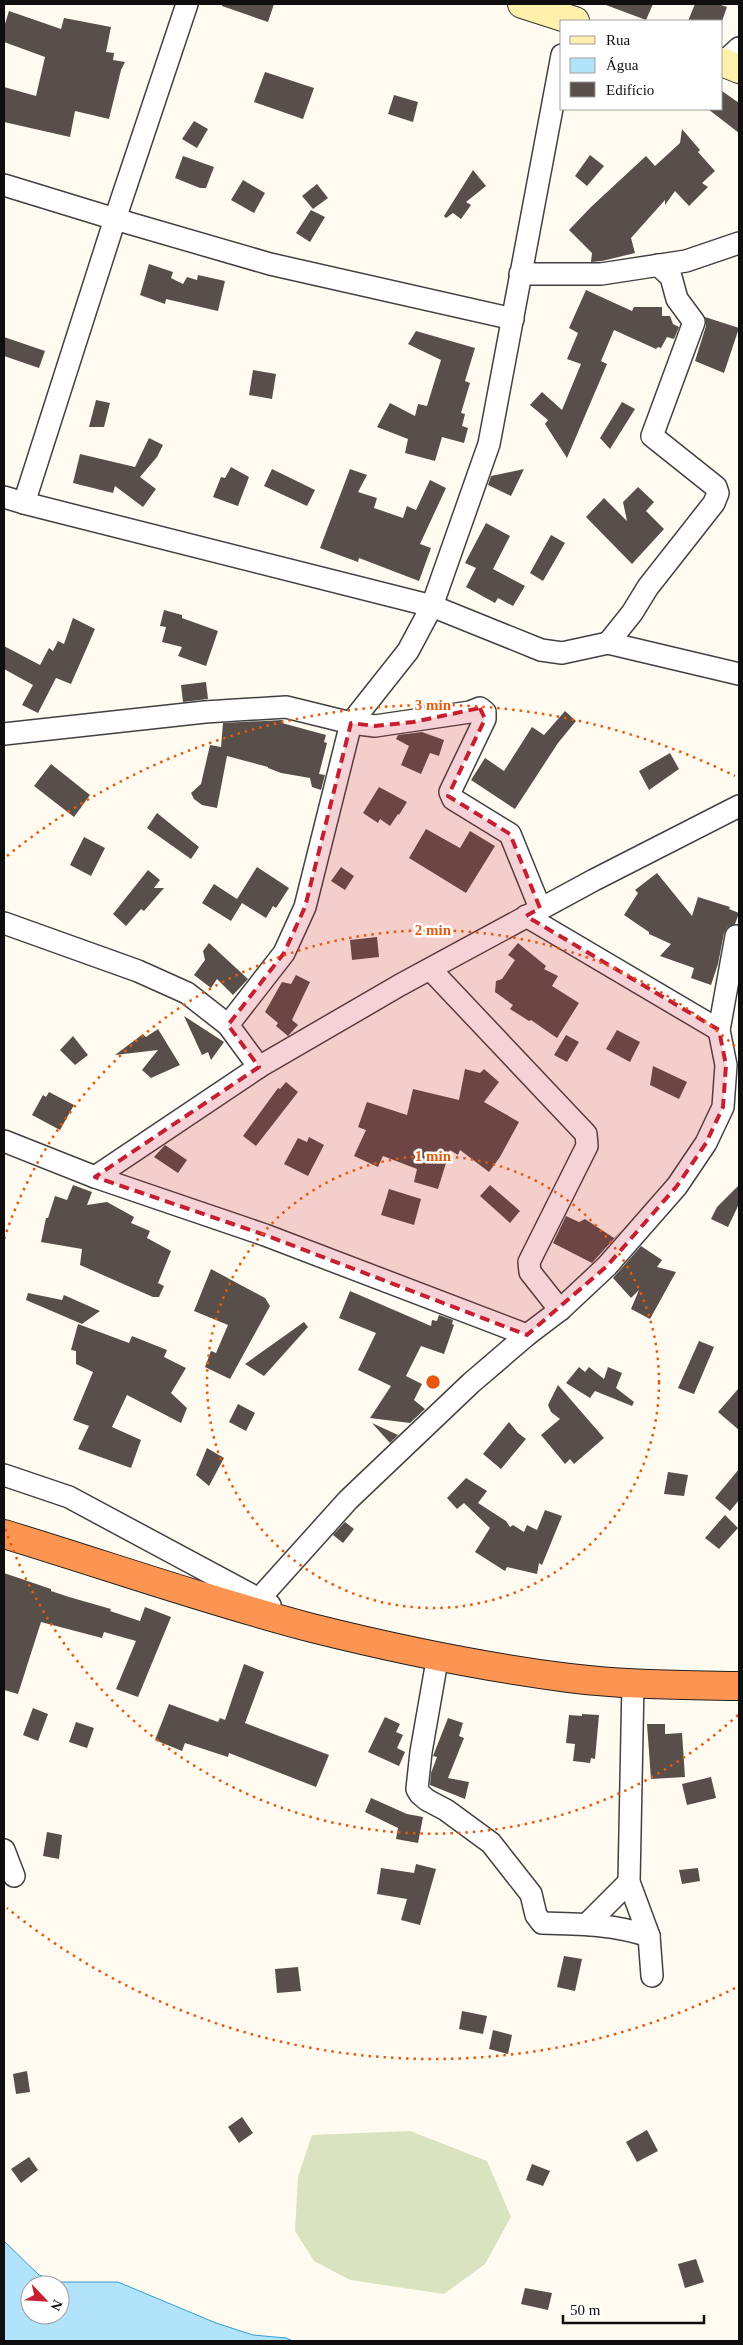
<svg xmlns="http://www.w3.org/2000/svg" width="743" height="2345" viewBox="0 0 743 2345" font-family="'Times New Roman',serif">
<rect width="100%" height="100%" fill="#fffbf0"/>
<polygon fill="#d9e3bf" points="410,2131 487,2161 511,2217 485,2264 444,2294 350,2280 314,2261 295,2231 298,2177 312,2135"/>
<path fill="#b1e3fa" stroke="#349ed5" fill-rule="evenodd" d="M4 2241 39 2275 61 2282H118L216 2323 253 2335 286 2338 293 2341H4ZM30 2285H60V2315H30Z"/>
<g fill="#584f4a">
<polygon points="222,4 274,4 268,22 222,6"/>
<polygon points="607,4 653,4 646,20 606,5"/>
<polygon points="695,4 718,4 727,7 722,21 688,21"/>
<polygon points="9,11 61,29 64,18 111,27 106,52 114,53 113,60 125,62 121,70 109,119 75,111 70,137 4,122 4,87 36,96 45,57 4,42 4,27"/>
<polygon points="265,72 314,88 303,119 254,102"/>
<polygon points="722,91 739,103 739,133 708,109 722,109"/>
<polygon points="394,95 418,102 413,122 388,114"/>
<polygon points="194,121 208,129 197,148 182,139"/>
<polygon points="682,129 700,150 698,152 715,171 702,183 708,187 689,206 675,191 665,205 665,200 631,238 635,253 602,261 591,262 592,253 569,230 591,207 646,156 655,166 680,143"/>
<polygon points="590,155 604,166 587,186 575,176"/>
<polygon points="183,156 214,167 206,188 200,188 175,178"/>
<polygon points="473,170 486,186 466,202 471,205 461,219 453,213 446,218 444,216"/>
<polygon points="243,180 265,193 254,213 231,200"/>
<polygon points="317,184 328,198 313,209 302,196"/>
<polygon points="311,210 325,217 310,242 296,233"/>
<polygon points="149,264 173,272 171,278 183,284 187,277 197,280 198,275 225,281 218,311 166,299 165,304 140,295"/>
<polygon points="586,290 632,311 634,307 662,307 662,316 670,316 673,324 679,327 674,339 667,337 661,348 658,347 656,349 614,330 601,361 607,364 567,458 545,424 548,420 530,405 542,392 562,410 581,364 567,359 578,333 569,328"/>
<polygon points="705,317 739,328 724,373 695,361 706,326"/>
<polygon points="416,331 475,348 465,381 470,383 461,413 465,414 462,426 468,428 464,443 442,437 435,461 405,453 408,439 377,427 390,403 415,416 418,404 427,406 441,360 408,344"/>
<polygon points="4,337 45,351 39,368 4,356"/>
<polygon points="253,370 276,374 272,399 249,395"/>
<polygon points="96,400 110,403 104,427 89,427"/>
<polygon points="622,402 635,409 610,449 600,438"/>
<polygon points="149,438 163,445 157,457 140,477 156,489 143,507 115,486 113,493 73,483 80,454 135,467"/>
<polygon points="231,467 249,477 238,506 213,497 221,477 225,478"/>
<polygon points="272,469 315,490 307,506 264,486"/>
<polygon points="350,469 367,475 358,492 377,498 374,508 403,518 407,506 416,510 430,480 446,488 420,544 431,548 419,581 359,558 358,562 320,548"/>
<polygon points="524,469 511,496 488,485 491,476"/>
<polygon points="638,487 654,502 646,511 664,529 632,564 586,517 604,498 627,521 623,502"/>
<polygon points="486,523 510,536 493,569 525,586 513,606 498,598 495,603 466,587 476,568 465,563"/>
<polygon points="551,535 565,543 543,581 530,573"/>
<polygon points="164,610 182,615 182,618 218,631 206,666 178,656 182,647 162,642 166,627 160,626"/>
<polygon points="73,618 95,629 71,684 56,678 38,713 22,705 33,685 4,669 4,646 40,665 49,648 53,651 58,641 64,644"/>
<polygon points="206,682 208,699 183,702 181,685"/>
<polygon points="565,711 576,721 558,743 515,809 471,780 485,758 504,771 532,727 544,735"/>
<polygon points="283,720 282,723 326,735 324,742 327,743 319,774 325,775 321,790 312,787 310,778 281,773 268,768 268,767 227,756 217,808 202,805 194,799 191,793 201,784 210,745 221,747 223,723"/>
<polygon points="422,732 444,740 439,756 430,753 421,774 401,765 409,746 396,739 398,735"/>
<polygon points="670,753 679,769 649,790 639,771"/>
<polygon points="51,764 90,795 74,817 34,786"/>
<polygon points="379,787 407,802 399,815 398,814 390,826 380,819 378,823 363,813"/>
<polygon points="157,813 199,847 191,859 147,828"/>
<polygon points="426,829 460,848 470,831 495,846 466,893 409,858"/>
<polygon points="84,837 105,848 91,876 70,865"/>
<polygon points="257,867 289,888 276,908 273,906 266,918 242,903 231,921 202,903 214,884 237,899"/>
<polygon points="341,867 354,876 345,890 331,881"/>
<polygon points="148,870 160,880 154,888 164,888 144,911 141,909 126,926 113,914"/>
<polygon points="657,873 692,916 698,897 730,907 729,909 739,913 735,924 727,928 724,933 718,964 711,985 691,978 694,968 660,956 671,944 649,934 649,932 624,915 638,893 635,890"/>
<polygon points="377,937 379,957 352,960 350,940"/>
<polygon points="209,943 248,979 233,995 217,979 211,988 194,975 205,960 203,951"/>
<polygon points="518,943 546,966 544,969 558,976 552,986 579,1003 557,1038 531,1020 529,1021 510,1009 513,1005 495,992 496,981 502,979 515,960 508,955"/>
<polygon points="296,975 310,982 292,1020 298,1025 288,1036 276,1026 278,1023 265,1012 282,982 291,984"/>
<polygon points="184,1016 224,1042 211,1060 208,1052 202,1055"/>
<polygon points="158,1029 180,1065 151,1078 142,1070 158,1050 115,1055 143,1034 146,1037"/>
<polygon points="617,1030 640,1042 630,1062 606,1049"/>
<polygon points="566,1035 579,1042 567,1062 554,1055"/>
<polygon points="73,1036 88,1055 75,1065 60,1050"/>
<polygon points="653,1066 687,1082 679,1099 650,1085"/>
<polygon points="465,1069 480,1073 484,1069 499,1082 484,1102 519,1122 500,1157 489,1172 460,1150 458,1155 450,1150 438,1189 414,1182 417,1169 383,1156 378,1167 354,1156 366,1130 358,1127 367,1102 407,1115 413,1089 459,1100"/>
<polygon points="286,1082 298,1092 256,1146 243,1136 278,1088 280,1089"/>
<polygon points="49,1092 74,1105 60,1130 32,1115 43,1095 46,1097"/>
<polygon points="309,1137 324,1145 308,1176 284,1164 298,1138 307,1142"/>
<polygon points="165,1145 187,1160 178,1173 154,1157"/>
<polygon points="73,1185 92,1192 87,1205 107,1202 134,1217 131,1223 150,1231 147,1238 171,1251 158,1283 164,1286 159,1297 153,1297 80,1265 82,1249 41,1242 46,1218 48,1218 55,1196 67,1200"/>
<polygon points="490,1185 520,1211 510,1223 480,1196"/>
<polygon points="739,1185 739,1204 728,1227 711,1219 717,1207"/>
<polygon points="389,1189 421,1199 414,1225 381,1215"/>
<polygon points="566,1216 579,1222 585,1219 614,1238 622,1230 592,1263 553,1243"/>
<polygon points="641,1246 662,1260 657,1267 676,1272 650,1319 631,1309 639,1290 631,1298 613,1278"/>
<polygon points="211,1269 265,1298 270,1306 230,1379 205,1367 211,1351 216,1353 228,1325 194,1311"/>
<polygon points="350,1291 431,1326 432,1320 437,1321 439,1315 453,1320 452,1324 454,1325 444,1354 421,1346 406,1376 422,1384 414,1400 425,1409 410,1423 370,1418 391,1386 358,1370 376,1333 339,1318"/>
<polygon points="28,1293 62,1300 64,1295 100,1311 82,1324 26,1300"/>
<polygon points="304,1322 308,1327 264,1376 245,1364"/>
<polygon points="78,1324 129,1343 132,1336 167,1350 164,1357 186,1368 171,1393 187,1408 181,1423 127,1395 112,1427 141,1440 131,1468 78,1449 89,1426 73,1420 93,1372 76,1364 76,1351 71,1350"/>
<polygon points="699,1341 714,1347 694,1394 678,1388"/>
<polygon points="579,1367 585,1372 589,1367 604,1379 608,1367 622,1373 616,1388 634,1402 632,1406 595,1391 590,1398 566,1383"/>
<polygon points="558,1385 604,1438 574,1464 570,1459 565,1464 541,1435 560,1419 551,1412 548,1405"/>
<polygon points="739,1388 739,1430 718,1412"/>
<polygon points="238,1404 255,1413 246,1431 229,1422"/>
<polygon points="509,1422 518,1433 526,1439 501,1469 483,1454"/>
<polygon points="372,1423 398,1435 390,1443"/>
<polygon points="207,1448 224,1458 209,1486 196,1475"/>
<polygon points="739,1469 739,1500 730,1511 715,1498"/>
<polygon points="668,1472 688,1475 684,1496 664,1494"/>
<polygon points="466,1478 487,1491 478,1503 506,1521 510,1527 513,1525 524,1532 527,1525 537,1530 545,1510 562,1516 542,1565 539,1563 537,1574 507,1567 505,1571 475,1552 490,1528 464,1503 457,1509 447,1498"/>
<polygon points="725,1515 738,1528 719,1549 705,1538"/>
<polygon points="345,1522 354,1529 343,1543 333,1535"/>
<polygon points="4,1573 51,1589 51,1591 69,1597 111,1609 110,1611 140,1621 145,1607 171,1617 138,1697 116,1689 136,1641 104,1632 102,1638 41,1622 18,1694 4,1690"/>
<polygon points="244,1664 264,1672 245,1723 329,1755 316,1787 229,1753 228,1757 185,1743 182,1751 155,1740 169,1704 218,1722 220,1718 225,1720"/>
<polygon points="33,1708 48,1714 38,1741 23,1735"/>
<polygon points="582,1714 599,1715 595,1759 591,1758 590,1763 573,1761 575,1744 566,1743 569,1715 582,1716"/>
<polygon points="385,1717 400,1724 396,1732 403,1735 397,1748 405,1752 399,1766 368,1752"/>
<polygon points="448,1718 463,1723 459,1736 464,1738 448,1778 469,1782 465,1799 430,1785 431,1773 437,1757 433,1756"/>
<polygon points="76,1722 94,1728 87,1748 69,1742"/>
<polygon points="647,1724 665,1724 665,1734 682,1733 685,1777 651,1779"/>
<polygon points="711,1777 716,1798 687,1805 682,1784"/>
<polygon points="371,1798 407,1814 423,1817 418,1843 396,1839 398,1828 365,1812"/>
<polygon points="47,1832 62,1835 59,1859 43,1856"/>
<polygon points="416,1864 436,1869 420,1925 401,1920 407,1899 377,1894 381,1868 414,1873"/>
<polygon points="698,1868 700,1881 682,1884 679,1870"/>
<polygon points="564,1956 582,1959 575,1991 557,1987"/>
<polygon points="298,1967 301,1991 277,1993 275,1969"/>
<polygon points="462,2011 487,2016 483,2034 459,2029"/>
<polygon points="493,2030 512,2035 508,2054 489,2049"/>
<polygon points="27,2071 30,2092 16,2094 13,2074"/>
<polygon points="242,2117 253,2133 239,2143 228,2127"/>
<polygon points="647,2130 658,2151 637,2162 626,2142"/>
<polygon points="29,2157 38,2170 21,2183 11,2169"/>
<polygon points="532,2164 550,2171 543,2186 526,2180"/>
<polygon points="696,2259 704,2282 685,2288 678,2264"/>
<polygon points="525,2288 552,2293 548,2310 521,2304"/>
</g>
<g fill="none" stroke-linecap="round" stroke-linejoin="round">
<defs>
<g id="street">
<polyline points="723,63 739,48"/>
<polyline points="4,185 115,219 270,264 513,319"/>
<polyline points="520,274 601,274 686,261 739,243"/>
<polyline points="4,497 24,503 115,219 187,4"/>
<polyline points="24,503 432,606 541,650 562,653 608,643 739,674"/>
<polyline points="608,643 632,613 648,587 714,503 718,493 716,487 652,436 694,322 677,299 671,277 658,265"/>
<polyline points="4,734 205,712 286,707 351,723 375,726 470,712 480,708 485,712 485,719 450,792 453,799 510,834 540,908"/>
<polyline points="526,916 719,1030"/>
<polyline points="4,923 138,971 187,993 228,1025 259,1067"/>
<polyline points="431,970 586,1134 587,1146 529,1262 530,1272 560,1310"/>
<polyline points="228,1025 284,953 305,907 351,723 408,651 432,606 489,444 562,55"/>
<polyline points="4,1141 95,1177 265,1235 527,1335"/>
<polyline points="95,1177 259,1067 400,985 594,880 739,806"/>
<polyline points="4,1475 69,1497 270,1605"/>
<polyline points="259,1599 348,1500 471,1383 527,1335 560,1310 607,1266 677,1186 706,1143 723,1107 726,1065 719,1030 736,936"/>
<path d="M438 1655 421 1752 417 1789 420 1794 427 1800 446 1810 491 1843 531 1894 536 1915 542 1923C579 1924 613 1924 649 1936"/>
<polyline points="633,1682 629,1882 649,1936 652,1976"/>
<polyline points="4,1850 14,1876"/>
<polyline points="587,1924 629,1882"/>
</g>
<g id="secondary">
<polyline points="522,4 575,21"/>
<polyline points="722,62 739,69"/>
</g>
<path id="highway" d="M4 1534C106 1565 208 1601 312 1628 396 1649 483 1667 569 1678 625 1685 683 1685 739 1686"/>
</defs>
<use href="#street" stroke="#414141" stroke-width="24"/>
<use href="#secondary" stroke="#303030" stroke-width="30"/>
<use href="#highway" stroke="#1f1f1f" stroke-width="30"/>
<use href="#street" stroke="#fff" stroke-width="21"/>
<use href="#secondary" stroke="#fff1ab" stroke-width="28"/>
<use href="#highway" stroke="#fc9551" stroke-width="28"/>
</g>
<path fill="#c71e30" fill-opacity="0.2" stroke="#c71e30" stroke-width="4" stroke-dasharray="10 6" stroke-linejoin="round" d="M480 708 485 719 448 796 510 834 540 908 526 916 719 1030 726 1065 723 1107 706 1143 677 1186 607 1266 527 1335 265 1235 95 1177 259 1067 228 1025 284 953 305 907 351 723 375 726 413 722Z"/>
<g fill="none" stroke="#e8590c" stroke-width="2.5" stroke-dasharray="2.5 5">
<circle cx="433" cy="1382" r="226"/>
<path d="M738 1715A452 452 0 0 1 4 1525M4 1239A452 452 0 0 1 738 1049"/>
<path d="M735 1988A677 677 0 0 1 7 1908M7 856A677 677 0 0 1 735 776"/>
</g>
<circle cx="433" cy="1382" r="8" fill="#e8590c" stroke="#fff" stroke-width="2.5"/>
<g font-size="15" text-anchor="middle" font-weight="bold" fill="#e8590c" stroke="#fff" stroke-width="5" stroke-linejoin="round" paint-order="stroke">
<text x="433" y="710">3 min</text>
<text x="433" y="935">2 min</text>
<text x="433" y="1161">1 min</text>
</g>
<rect width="743" height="2345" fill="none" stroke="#0e0e0e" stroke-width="10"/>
<rect x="560" y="20" width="162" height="90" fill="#ffffff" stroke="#9f9f9f"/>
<rect x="570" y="36" width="25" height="8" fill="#fff1ab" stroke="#9f9f9f"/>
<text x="606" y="45" font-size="15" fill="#0e0e0e">Rua</text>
<rect x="570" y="58" width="25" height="15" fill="#b1e3fa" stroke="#9f9f9f"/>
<text x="606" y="70" font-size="15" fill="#0e0e0e">Água</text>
<rect x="570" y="82" width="25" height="15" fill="#584f4a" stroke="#9f9f9f"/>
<text x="606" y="95" font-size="15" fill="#0e0e0e">Edifício</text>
<g transform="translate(45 2300) rotate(115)"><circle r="24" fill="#ffffff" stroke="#9f9f9f"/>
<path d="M0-4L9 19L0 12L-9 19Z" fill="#c71e30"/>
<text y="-8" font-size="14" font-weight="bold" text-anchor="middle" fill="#0e0e0e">N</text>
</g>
<path d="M563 2315v8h141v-8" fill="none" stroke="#0e0e0e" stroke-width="2.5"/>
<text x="570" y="2315" font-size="15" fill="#0e0e0e" stroke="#ffffff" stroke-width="4" paint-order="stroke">50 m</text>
</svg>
